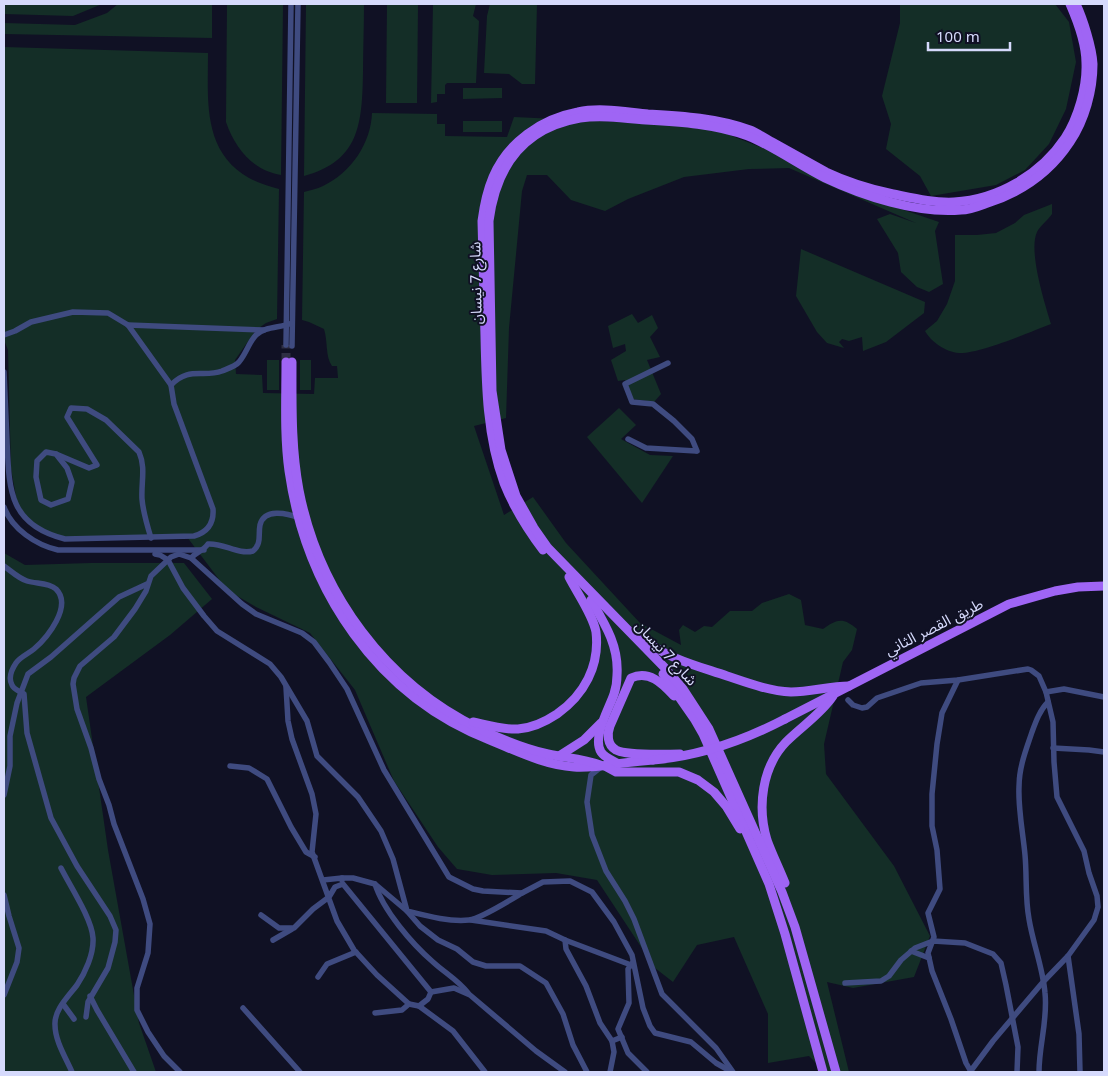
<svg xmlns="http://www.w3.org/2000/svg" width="1108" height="1076" viewBox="0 0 1108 1076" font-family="'Noto Sans','Noto Sans Arabic',sans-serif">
<rect width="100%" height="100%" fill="#101124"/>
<g fill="#142e27">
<polygon points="4,4 102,4 73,16 4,14"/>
<polygon points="118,4 212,4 212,38 4,34 4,23 75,25 107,13"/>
<path d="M227 4H283L281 175C252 170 235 148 226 122Z"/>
<path d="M306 4H364C364 27 363 50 363 73 362 123 360 161 304 176Z"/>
<polygon points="387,4 418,4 417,103 386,103"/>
<polygon points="433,4 476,4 473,16 479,21 476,83 447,83 445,85 445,94 437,94 437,102 431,103"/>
<polygon points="490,4 537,4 535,84 522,84 509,74 484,73 487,16"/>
<polygon points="900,4 1055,4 1069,22 1076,62 1066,109 1049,144 1025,170 996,185 931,196 920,176 886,149 891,124 882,96 900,23"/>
<path d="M4 47 208 53C208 100 202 151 249 178 258 183 269 186 279 189L277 319 266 323 256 330 235 360 236 374 262 375 263 393 314 394 315 378H338L337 366H332C325 356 328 341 324 329L309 322 302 320 304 192C310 190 317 189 323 186 351 173 371 143 372 113L437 114V124H445V136L507 137 514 117 641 123 714 129 786 157 895 207 939 222 935 231 943 284 929 292 917 287 901 272 898 253 877 219 890 214 916 223 789 168 749 169 684 177 628 199 605 211 571 200 547 175H527L522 191 509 328 506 418 474 426 504 515 533 497 566 543 640 623 681 645 679 630 683 625 695 632 704 626 712 627 730 611H752L762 603 789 594 801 600 805 625 823 629C837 619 843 617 857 629L852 650 843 662 824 744 826 774 894 866 930 936 914 977 853 988 827 982 849 1072H825L809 1056 768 1063V1014L734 937 697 945 673 982 655 968 597 880 556 873 492 875 457 869 438 847 394 781 355 690 310 633 256 607 227 590 187 537 69 540 31 526 18 507 11 469 8 350 4 340Z"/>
<polygon points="463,88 502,88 502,98 463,99"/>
<rect x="463" y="121" width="39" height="11"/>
<path d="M1052 204V214C1048 220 1040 226 1037 232 1028 251 1045 304 1051 324 1030 332 980 354 959 353 946 352 931 342 925 331L937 321 947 304 955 281V235H977L996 233 1015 223 1024 215Z"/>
<polygon points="801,249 925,302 924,313 886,342 863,351 862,337 849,341 842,339 839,342 844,348 827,343 817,332 796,296"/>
<polygon points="632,314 638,323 652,315 658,328 650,337 660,357 647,360 661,394 654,402 633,399 625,380 618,381 611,360 626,351 625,344 613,348 608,326"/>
<rect x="267" y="360" width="12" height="30"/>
<rect x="300" y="360" width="11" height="30"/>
<polygon points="619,408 636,425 621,439 650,455 673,456 642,503 587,437"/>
<polygon points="4,553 25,565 91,563 184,563 212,599 170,635 86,697 108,850 139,1023 156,1072 4,1072"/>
</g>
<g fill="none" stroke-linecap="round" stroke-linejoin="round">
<polyline stroke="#2e2f44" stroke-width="9" stroke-dasharray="9 4.5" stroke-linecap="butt" points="286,362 286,345"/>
<g stroke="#3f4b80" stroke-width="5.5">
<polyline points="128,325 264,330"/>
<polyline points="4,335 15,331 31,322 73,312 108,313 128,325 171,385"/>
<polyline points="286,345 291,4"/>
<polyline points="292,346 298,4"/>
<polyline points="668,363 625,384 632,402 653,404 674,421 692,439 697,451"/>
<path d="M4 372C5 395 6 418 7 441 9 490 9 525 65 539L194 536C208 532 214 523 213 509L174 404 171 385C189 366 203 378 222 371 227 369 236 366 239 362 246 354 249 342 256 335 265 326 281 328 292 323"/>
<polyline points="628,439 646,448 696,451"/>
<polygon points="46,452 56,454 67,468 72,482 68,499 51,505 41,500 36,477 37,461"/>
<path d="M56 454 89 468 97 465 67 417 71 408 87 409 106 420 139 452C146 468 141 482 142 499 143 512 147 525 151 538"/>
<path d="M4 507C12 529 36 545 58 550H204"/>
<path d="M155 554 160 555 168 560 183 588 204 616 217 631 270 664 281 677 307 721 317 756 358 797 381 831 393 859 407 911C427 916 449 922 469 920 480 919 512 899 522 893"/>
<path d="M191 558C196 552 203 551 208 544 224 543 238 555 253 551 262 543 258 535 260 525 264 508 287 513 299 518"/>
<path d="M4 566C11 571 18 578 27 581 36 584 48 582 56 589 73 606 47 638 34 649 28 654 20 657 16 663 12 669 8 678 12 685 14 690 20 691 24 694L27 733 51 818 77 866 110 916 116 930 115 942 108 968 88 1002 86 1017"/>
<polyline points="958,680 942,713 937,744 932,794 932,826 937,850 940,889 928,913 934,937 928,953 932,971 951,1019 966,1063 970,1070"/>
<polyline points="1046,692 1064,689 1104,697"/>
<polyline points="848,700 853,705 862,708 867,707 877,698 921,683 958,680 1028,669 1031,670 1039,676 1046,692 1053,722 1054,762 1057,797 1084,851 1089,873 1097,896 1098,907 1094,920 1068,956 1043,982 993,1041 970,1072"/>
<polyline points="1053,748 1089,750 1104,752"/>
<polyline points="230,766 249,768 267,779 291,827 306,852 315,857"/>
<polyline points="601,767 591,775 587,802 592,835 606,871 625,901 634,919 662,994 716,1048 733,1072"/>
<polyline points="4,795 10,766 10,736 17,703 28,674 51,657 119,597 147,584"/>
<path d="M61 868C70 886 92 919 93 938 94 954 85 973 77 985 68 997 54 1010 55 1025 55 1041 66 1058 72 1072"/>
<polyline points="342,878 353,878 375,884 407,911 420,926 438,940 457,949 473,962 486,966 520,966 546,983 563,1014 573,1045 587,1072"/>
<polyline points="323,880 342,878 342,880"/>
<path d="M375 884C383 910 412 944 433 962 445 973 458 980 468 993"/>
<polyline points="4,895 9,916 19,948 17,962 4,995"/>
<polyline points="261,915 279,928 294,928 313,909 329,897 335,887 343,884 431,992 428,999 419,1006 409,1004 377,975 354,950 337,921 312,852 316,814 312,794 292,739 288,721 286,687"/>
<polyline points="471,920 546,931 565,940 631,965"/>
<polyline points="273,940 292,929"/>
<polyline points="565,940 566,949 586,986 600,1023 612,1041 622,1037"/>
<polyline points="911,951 929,958"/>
<polyline points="1068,956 1079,1034 1080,1072"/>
<polyline points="633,962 628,969 629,1003 618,1029 628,1053 647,1072"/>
<polyline points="318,977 327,964 356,952"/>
<polyline points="845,983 881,981 889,976 901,960 915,948 933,941 965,943 993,954 1001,963 1006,985 1018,1047 1017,1072"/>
<polyline points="431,992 454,988 470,995 536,1051 565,1072"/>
<polyline points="90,996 97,1010 134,1072"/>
<polyline points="63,1004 74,1019"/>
<polyline points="419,1006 453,1031 485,1072"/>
<polyline points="243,1008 300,1072"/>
<polyline points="375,1013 402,1010 409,1004"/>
<polyline points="180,1072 164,1056 148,1032 137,1010 137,988 148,953 150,924 143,899 114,824 109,805 99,779 91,748 77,709 73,684 74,678 80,666 114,637 135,609 146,591 151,576 171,557 179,554 191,558 242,604 256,614 302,633 314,642 329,662 347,689 384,770 449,877 473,889 483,891 522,893 543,882 570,881 592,892 614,922 632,955 643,1008 650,1026 655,1033 691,1042 716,1063 732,1072"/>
<polyline points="610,1072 614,1052 612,1041"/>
<path d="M1039 1072C1039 1045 1048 1020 1045 993 1043 968 1033 944 1029 919 1025 898 1027 876 1025 855 1023 833 1018 809 1019 787 1019 767 1026 750 1032 732 1036 721 1040 710 1048 702"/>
</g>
<g stroke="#9f65f4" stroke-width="9">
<path d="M286 362C286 398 284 435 289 471 306 590 377 697 492 741 519 752 545 765 574 767 588 768 602 766 616 764 628 762 641 761 653 760"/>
<path d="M292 362C292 405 291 448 299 490 319 593 386 684 480 729 501 739 526 749 548 754 565 758 583 758 600 765"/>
<path d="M543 550C527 529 514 508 504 483 487 437 486 385 485 336 484 298 483 259 482 221 484 206 487 191 493 177 508 142 541 119 578 112 600 107 626 112 648 114 683 116 717 118 750 130 757 133 765 138 772 142 790 152 808 162 826 172 847 182 870 189 893 194 913 198 934 203 954 202 998 200 1041 174 1065 138 1078 118 1087 87 1086 63 1086 45 1077 20 1070 4"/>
<path d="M591 600C605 624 619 646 617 675 617 681 616 688 614 694 609 709 592 737 601 752 605 758 612 760 617 763"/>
<path d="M643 639C668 659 698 666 727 676 748 683 769 691 791 692 811 692 829 686 849 686"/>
<polyline points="663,674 695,720 703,734 769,884 785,934 823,1072"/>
<path d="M674 696C662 683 649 670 631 678L610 726C607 734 607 745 616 750 628 756 665 754 680 754"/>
<polyline points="785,719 1009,604 1055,591 1078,587 1104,586"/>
<path d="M473 722C487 725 504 730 518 729 533 728 545 722 557 714 584 695 600 666 596 632 593 615 577 593 569 577"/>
<polyline points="559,756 584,740 601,723"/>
<polyline points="605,766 616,772 679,772 698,780 714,792 726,806 740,829"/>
<path d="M785 883C779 868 772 854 767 840 757 807 762 767 786 742 802 726 821 714 833 696"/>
<path d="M836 1072 795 927 782 892 709 729 683 689 665 668 548 548 534 528 516 496 501 450 492 391 489 221C496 167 522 128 580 118 601 115 624 118 646 120 681 122 715 124 748 136 773 146 799 165 825 178 863 196 917 214 961 210 969 210 977 207 985 204 1020 193 1049 174 1070 142 1085 120 1093 90 1093 64 1092 47 1083 19 1076 4"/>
</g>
<path stroke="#9f65f4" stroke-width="9" d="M653 760C700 756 743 741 785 719"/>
</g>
<g text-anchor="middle" stroke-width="4" stroke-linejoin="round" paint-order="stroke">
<g font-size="15" fill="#d6dafc" stroke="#101124">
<text transform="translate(476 283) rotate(-91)" y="5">شارع 7 نيسان</text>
<text transform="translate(934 627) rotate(-27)" y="5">طريق القصر الثاني</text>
<text transform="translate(666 653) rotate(47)" y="5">شارع 7 نيسان</text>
</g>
</g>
<rect width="1108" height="1076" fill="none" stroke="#d6dafc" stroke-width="10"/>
<path d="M928 42v8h82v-8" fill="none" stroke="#d6dafc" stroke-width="2.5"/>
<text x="936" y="42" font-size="15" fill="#d6dafc" stroke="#101124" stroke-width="4" paint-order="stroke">100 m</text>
</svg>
